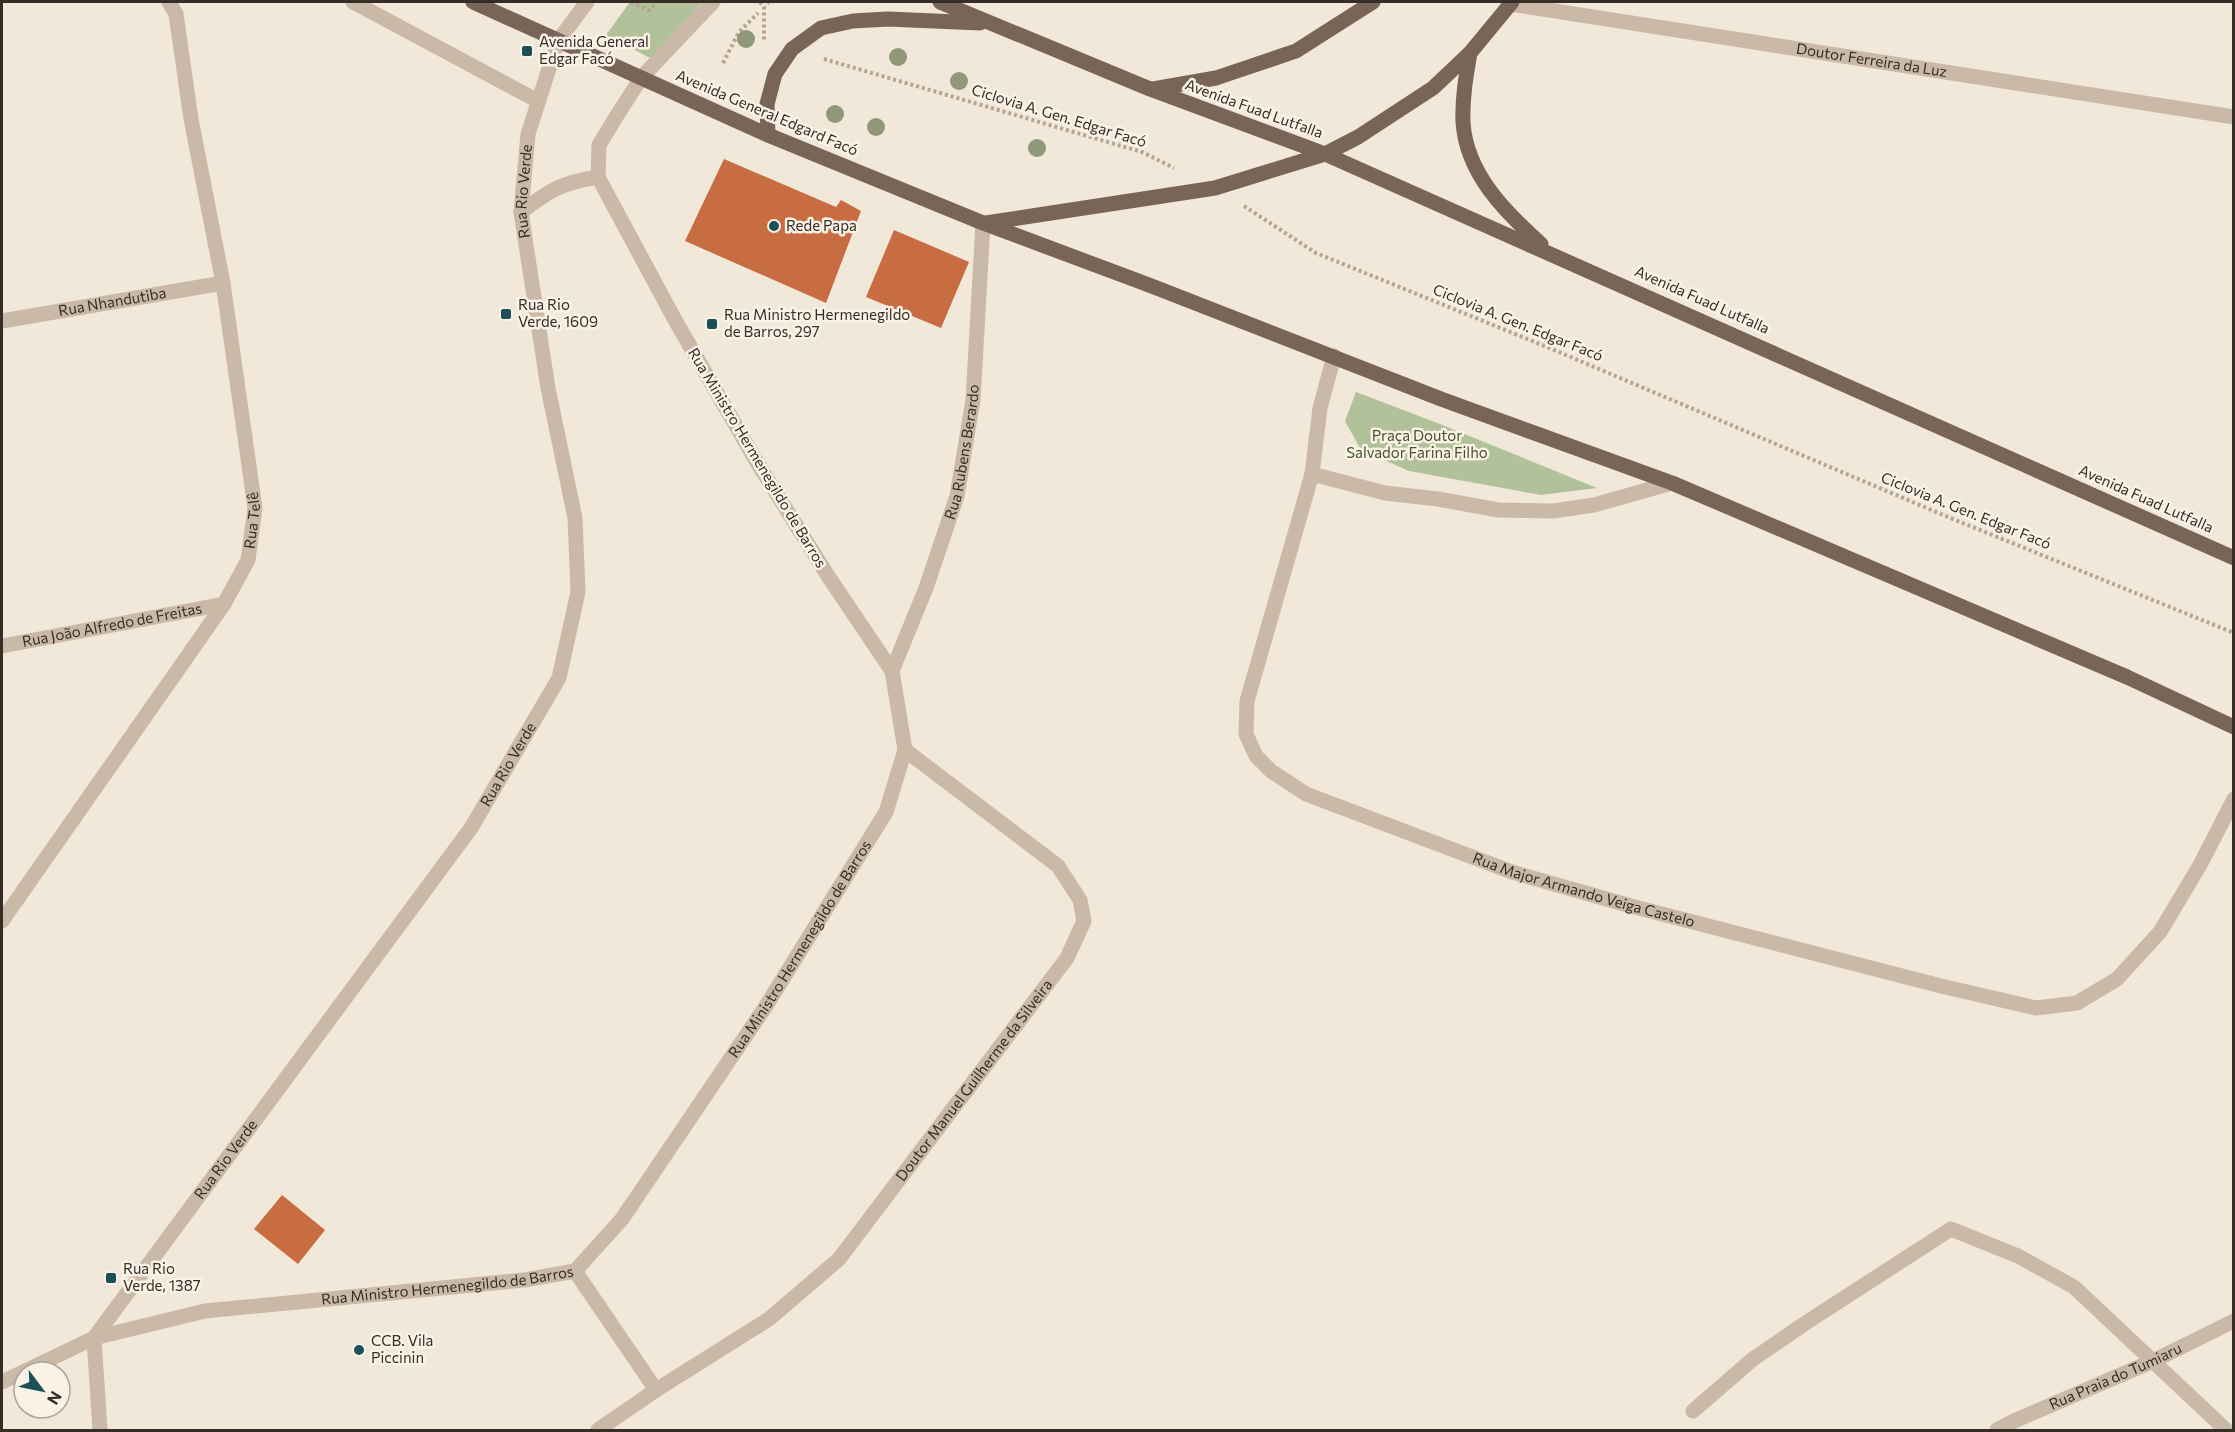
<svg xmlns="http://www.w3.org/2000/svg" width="2235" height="1432" viewBox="0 0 2235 1432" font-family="Commissioner,sans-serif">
<rect width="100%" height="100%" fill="#f2e8da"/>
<g fill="#b1c19a">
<polygon points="630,2 702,2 654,60 606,35"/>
<polygon points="1356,392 1440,424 1597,488 1541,495 1409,471 1361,450 1345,421"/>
</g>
<g fill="#c86c42">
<polygon points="724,159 836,207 841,200 861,211 826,303 685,241"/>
<polygon points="894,230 969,262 941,328 866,297"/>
<polygon points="282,1195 325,1230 298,1264 254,1229"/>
</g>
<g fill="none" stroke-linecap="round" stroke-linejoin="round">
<g stroke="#b6a390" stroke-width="4" stroke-dasharray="3 3" stroke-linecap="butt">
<polyline points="631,2 649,10 657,2"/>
<polyline points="760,2 764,7 764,42"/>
<polyline points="767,3 769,2"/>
<polyline points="824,59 1142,152 1174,168"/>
<polyline points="723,63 739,32 758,13"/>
<polyline points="1244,206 1316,253 1547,347 1948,517 2234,633"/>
</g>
<g stroke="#cab9a6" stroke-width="15">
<polyline points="353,2 538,101"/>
<path id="s1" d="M1510 4 2234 117"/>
<path d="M521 212C550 190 561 183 598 177"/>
<path id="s2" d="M2 321 223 283"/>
<path id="s3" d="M1334 356 1320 408 1312 474 1247 701 1246 734 1256 756 1271 771 1306 794 1512 872 1631 906 1941 986 2036 1008 2077 1003 2117 979 2160 932 2200 865 2234 799"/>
<polyline points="1312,474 1385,493 1438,499 1498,510 1553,511 1594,505 1672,483"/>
<path id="s4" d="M2 646 224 604"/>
<path id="s5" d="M892 671 926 588 957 496 973 400 983 223"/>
<path id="s6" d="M2 921 224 604 248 560 255 508 223 283 191 119 176 14 169 2"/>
<polyline points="575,1271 656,1390"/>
<path id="s7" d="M2 1382 94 1338 205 1311 524 1280 575 1271 622 1219 766 1006 886 812 905 750 892 671 828 576 758 464 675 320 598 177 599 145 616 117 641 78 713 2"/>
<polyline points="1693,1411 1753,1359 1807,1322 1951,1229 2018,1256 2074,1287 2226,1430"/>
<path id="s8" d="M100 1430 94 1338 471 828 559 678 578 592 575 518 548 388 521 212 528 134 558 41 587 2"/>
<path id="s9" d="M598 1430 656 1390 769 1319 839 1259 1067 958 1084 921 1080 900 1058 866 905 750"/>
<path id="s10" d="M1997 1430 2014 1421 2153 1361 2234 1321"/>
</g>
<g stroke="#786558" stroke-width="15">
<polyline points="473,2 768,135 983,223 1149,285 1441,399 1672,483 2127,677 2234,727"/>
<polyline points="940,2 1150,89 1325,154 2234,558"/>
<path d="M1470 53C1466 76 1462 99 1463 122 1466 173 1505 212 1541 244"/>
<polyline points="1153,89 1216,78 1296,51 1373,2"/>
<polyline points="768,135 767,104 775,74 792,49 821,28 853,21 888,19 980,23"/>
<polyline points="986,223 1215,188 1325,154 1358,137 1433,88 1470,53 1512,2"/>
</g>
</g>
<g fill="#919779">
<circle cx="746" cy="39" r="9"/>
<circle cx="898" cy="57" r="9"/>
<circle cx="959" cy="81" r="9"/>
<circle cx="835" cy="114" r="9"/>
<circle cx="876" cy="127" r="9"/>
<circle cx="1037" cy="148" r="9"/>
</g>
<g fill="#1c5058" stroke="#faf2e6" stroke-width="2">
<rect x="521" y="45" width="12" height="12" rx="3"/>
<circle cx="774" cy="226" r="6"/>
<rect x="500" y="308" width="12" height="12" rx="3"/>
<rect x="706" y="318" width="12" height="12" rx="3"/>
<rect x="105" y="1272" width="12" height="12" rx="3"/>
<circle cx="359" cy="1350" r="6"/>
</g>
<g text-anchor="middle" stroke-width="5" stroke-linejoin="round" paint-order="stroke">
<g font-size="15" fill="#362d27" stroke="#faf2e6" text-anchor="start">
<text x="539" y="47">Avenida General<tspan x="539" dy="17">Edgar Facó</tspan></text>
<text x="786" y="231">Rede Papa</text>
<text x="518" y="310">Rua Rio<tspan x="518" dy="17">Verde, 1609</tspan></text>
<text x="724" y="320">Rua Ministro Hermenegildo<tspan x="724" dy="17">de Barros, 297</tspan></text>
<text x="123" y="1274">Rua Rio<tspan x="123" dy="17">Verde, 1387</tspan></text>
<text x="371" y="1346">CCB. Vila<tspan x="371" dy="17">Piccinin</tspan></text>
</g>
<g font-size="15" fill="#362d27" stroke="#faf2e6">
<text dy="5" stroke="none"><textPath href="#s1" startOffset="366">Doutor Ferreira da Luz</textPath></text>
<text transform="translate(1254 109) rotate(20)" y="5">Avenida Fuad Lutfalla</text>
<text transform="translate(767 113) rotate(23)" y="5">Avenida General Edgard Facó</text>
<text transform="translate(1059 116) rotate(17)" y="5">Ciclovia A. Gen. Edgar Facó</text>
<text dy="5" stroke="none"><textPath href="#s8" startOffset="1394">Rua Rio Verde</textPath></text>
<text transform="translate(1702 300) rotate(24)" y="5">Avenida Fuad Lutfalla</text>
<text dy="5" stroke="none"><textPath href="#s2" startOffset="112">Rua Nhandutiba</textPath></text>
<text transform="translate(1518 323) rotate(22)" y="5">Ciclovia A. Gen. Edgar Facó</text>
<text dy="5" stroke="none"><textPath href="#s5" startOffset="231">Rua Rubens Berardo</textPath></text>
<text transform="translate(757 458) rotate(59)" y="5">Rua Ministro Hermenegildo de Barros</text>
<text transform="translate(2146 499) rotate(24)" y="5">Avenida Fuad Lutfalla</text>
<text transform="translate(1966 511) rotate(22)" y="5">Ciclovia A. Gen. Edgar Facó</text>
<text dy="5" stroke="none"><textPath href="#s6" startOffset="477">Rua Telê</textPath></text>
<text dy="5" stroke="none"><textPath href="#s4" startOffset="112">Rua João Alfredo de Freitas</textPath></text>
<text dy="5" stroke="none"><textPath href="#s8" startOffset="800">Rua Rio Verde</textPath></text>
<text dy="5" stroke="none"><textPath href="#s3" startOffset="771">Rua Major Armando Veiga Castelo</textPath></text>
<text dy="5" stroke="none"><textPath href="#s7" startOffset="982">Rua Ministro Hermenegildo de Barros</textPath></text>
<text dy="5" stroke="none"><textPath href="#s9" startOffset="520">Doutor Manuel Guilherme da Silveira</textPath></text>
<text dy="5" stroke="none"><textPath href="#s8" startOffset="314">Rua Rio Verde</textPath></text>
<text dy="5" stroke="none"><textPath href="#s7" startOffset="460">Rua Ministro Hermenegildo de Barros</textPath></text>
<text dy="5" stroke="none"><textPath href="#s10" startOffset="130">Rua Praia do Tumiaru</textPath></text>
</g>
<g font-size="15" fill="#42552a" stroke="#faf2e6">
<text x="1417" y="441">Praça Doutor<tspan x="1417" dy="17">Salvador Farina Filho</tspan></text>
</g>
</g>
<rect width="2235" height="1432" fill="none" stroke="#362d27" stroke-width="6"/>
<g transform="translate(42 1390) rotate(122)"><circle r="28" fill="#faf2e6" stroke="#aca39a" stroke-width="1.5"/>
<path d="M0-4.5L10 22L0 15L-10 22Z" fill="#1c5058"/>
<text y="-9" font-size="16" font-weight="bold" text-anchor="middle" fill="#362d27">N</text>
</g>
</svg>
